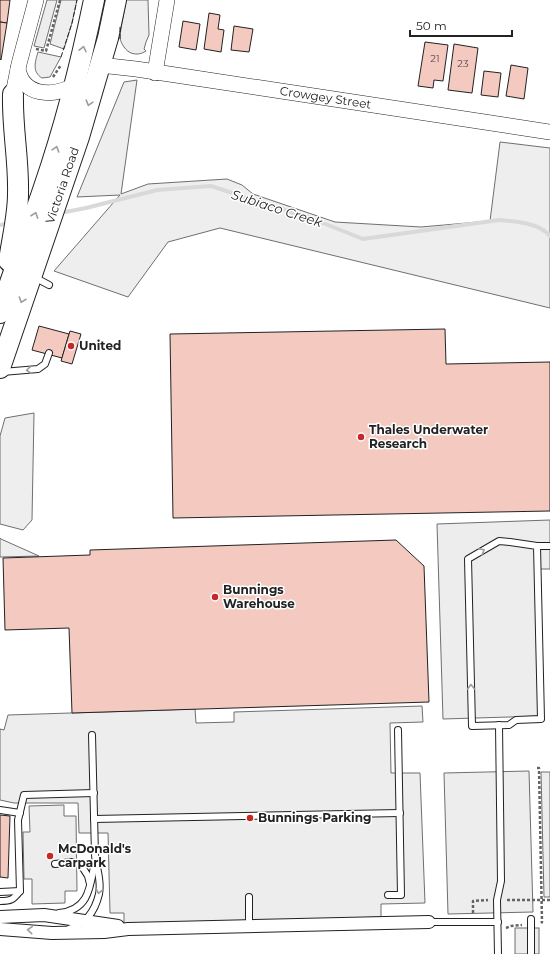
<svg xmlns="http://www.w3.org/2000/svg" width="550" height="954" viewBox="0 0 550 954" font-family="Montserrat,sans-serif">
<rect width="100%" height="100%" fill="#fff"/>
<g fill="#eee" stroke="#6f6f6f">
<polygon points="61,0 77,0 72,23 64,49 50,44"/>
<path d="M126 0H148L149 35 146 42 144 49 146 51C141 54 137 55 131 53 126 51 121 44 120 38 120 30 125 9 126 0Z"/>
<path d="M38 52 61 57 50 77 42 78C32 72 35 62 38 52Z"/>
<polygon points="137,80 121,194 148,184 227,179 242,185 253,194 335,222 421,227 490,221 500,142 550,148 550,308 220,228 168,242 128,297 54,271 120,195 77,197 124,82"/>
<polygon points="34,413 32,520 23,530 0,524 0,436 5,418"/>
<polygon points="0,538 1,539 39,556 0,557"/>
</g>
<g fill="#ededed" stroke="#6f6f6f">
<polygon points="47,0 57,0 44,48 34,46"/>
<polygon points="550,520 550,569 537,569 542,716 443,719 437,524"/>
<polygon points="422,706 423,722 390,723 391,773 420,773 425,903 381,904 381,917 124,925 124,913 110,913 108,833 79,833 78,803 14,803 0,800 0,729 4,730 8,715 195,709 196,723 234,722 234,712"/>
<polygon points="529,771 533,912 448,914 444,773"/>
<polygon points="541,772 550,772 550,897 544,897"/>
<polygon points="64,805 64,816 76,816 77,891 65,891 65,903 32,904 32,879 24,879 23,832 30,832 29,806"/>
<rect x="515" y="928" width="24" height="26"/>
</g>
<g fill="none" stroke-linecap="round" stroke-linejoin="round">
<g stroke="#d9d9d9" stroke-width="4">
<path d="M60 213 86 208 157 190 211 186 313 219 363 239 499 220C514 221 540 223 550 236"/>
<polyline points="0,225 10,223"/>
</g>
</g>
<g fill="#f3c9c0" stroke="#222">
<polygon points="0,0 10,0 7,23 0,22"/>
<polygon points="209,13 220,15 218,29 224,30 221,52 204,49"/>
<polygon points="183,21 200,24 196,50 179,47"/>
<polygon points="0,22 7,23 1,60 0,59"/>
<polygon points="234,26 253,29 249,52 231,50"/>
<polygon points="425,42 448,45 443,81 434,80 433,88 418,86"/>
<polygon points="454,44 478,48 472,93 448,90"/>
<polygon points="511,65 528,68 524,99 506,96"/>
<polygon points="484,71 501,73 498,97 481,95"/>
<polygon points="39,326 69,334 62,358 32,350"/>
<polygon points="445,329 446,364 550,362 550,511 173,518 170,334"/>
<polygon points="70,331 81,334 72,364 61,361"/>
<polygon points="396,540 424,566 429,702 72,713 69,628 5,630 3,558 90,555 90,550"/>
<polygon points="0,815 10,816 8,878 0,877"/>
</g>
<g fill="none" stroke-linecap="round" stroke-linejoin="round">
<defs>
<g id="service">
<polyline points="34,277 49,285"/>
<polyline points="2,372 38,369 45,364 49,353"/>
<polyline points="537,546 541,719 516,720 509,725 472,726 468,559 499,541 510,542 537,546 550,546"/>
<polyline points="0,810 20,813"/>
<polyline points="94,819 400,813"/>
<polyline points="55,864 72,862 81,865 88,876 90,884"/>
<polyline points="0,892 20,891"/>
<polyline points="388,895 401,895 398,730"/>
<polyline points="249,897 249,926"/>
<path d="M0 901C11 901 13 900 20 891L18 820 24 795 94 793"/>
<path d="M59 913C90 910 90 886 95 861"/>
<polyline points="531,919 531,954"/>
<polyline points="429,922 498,922"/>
<path d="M69 929C86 924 95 911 99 894 102 880 96 868 95 855 94 815 93 775 92 735"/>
<polyline points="498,954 497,900 501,881 499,725"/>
</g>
<g id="minor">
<polyline points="0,917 44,915 118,926"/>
<polyline points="0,929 52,933 104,932 128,929 429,922"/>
</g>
<g id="tertiary">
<path id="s1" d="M100 65 136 69 550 132"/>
<path d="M18 69C23 96 52 97 73 86"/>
<polyline points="155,73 167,0"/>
<polyline points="13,94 19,64 36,0"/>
</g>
<g id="trunk">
<path d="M9 261C12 239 18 216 18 194 19 160 12 128 13 94"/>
<path d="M0 313C13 271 30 229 44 187 65 126 81 63 94 0"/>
<path id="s2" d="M0 368 79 137 108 38 116 0"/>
</g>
</defs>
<use href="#service" stroke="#222" stroke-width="8"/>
<use href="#minor" stroke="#222" stroke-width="14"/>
<use href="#tertiary" stroke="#222" stroke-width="16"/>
<use href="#trunk" stroke="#222" stroke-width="22"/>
<g stroke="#646464" stroke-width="2.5" stroke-dasharray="3 2" stroke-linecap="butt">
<polyline points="36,49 46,51 60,0"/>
<polyline points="53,77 61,65"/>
<polyline points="537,768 539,768 542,922 541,923"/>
<polyline points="507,900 550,900"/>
<polyline points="473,913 473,901 488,900"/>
<polyline points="506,928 511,926 522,925"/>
</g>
<use href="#service" stroke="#fff" stroke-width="6"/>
<use href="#minor" stroke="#fff" stroke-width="12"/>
<use href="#tertiary" stroke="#fff" stroke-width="15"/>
<use href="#trunk" stroke="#fff" stroke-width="20"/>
<g stroke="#222" stroke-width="1" stroke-dasharray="5 2" stroke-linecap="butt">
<polyline points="120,39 120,27"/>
<polyline points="61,57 72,23 77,0"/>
</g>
</g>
<defs><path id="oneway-chevron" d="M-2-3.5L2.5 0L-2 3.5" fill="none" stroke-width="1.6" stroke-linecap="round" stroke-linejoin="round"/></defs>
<g stroke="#9c9c9c">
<use href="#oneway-chevron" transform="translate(83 49) rotate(-77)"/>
<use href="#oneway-chevron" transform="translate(89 103) rotate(106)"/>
<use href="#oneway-chevron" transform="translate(56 149) rotate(-73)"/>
<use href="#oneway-chevron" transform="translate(35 215) rotate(-71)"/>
<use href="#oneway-chevron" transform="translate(22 300) rotate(109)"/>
<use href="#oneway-chevron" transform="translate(29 370) rotate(175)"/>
<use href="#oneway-chevron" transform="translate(482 551) rotate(-29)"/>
<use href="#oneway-chevron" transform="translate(471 687) rotate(-91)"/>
<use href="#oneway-chevron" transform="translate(99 891) rotate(102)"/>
<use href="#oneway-chevron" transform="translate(30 930) rotate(-175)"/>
</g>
<g fill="#c62828" stroke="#fff" stroke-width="1.5">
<circle cx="71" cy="346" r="4"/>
<circle cx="361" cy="437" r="4"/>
<circle cx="215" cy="597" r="4"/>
<circle cx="250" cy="818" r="4"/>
<circle cx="50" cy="856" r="4"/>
</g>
<g text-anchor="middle" stroke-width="3" stroke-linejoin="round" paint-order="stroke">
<g font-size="10" fill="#564c4a">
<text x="435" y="62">21</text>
<text x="463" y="67">23</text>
</g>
<g font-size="12" fill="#222" stroke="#fff">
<text dy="4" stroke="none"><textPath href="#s1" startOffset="228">Crowgey Street</textPath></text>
<text dy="4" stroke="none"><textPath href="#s2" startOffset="193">Victoria Road</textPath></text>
</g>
<g font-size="12" font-weight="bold" fill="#222" stroke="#fff" text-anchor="start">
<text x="79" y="350">United</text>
<text x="369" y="434">Thales Underwater<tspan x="369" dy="14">Research</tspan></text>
<text x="223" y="594">Bunnings<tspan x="223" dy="14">Warehouse</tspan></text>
<text x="258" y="822">Bunnings Parking</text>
<text x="58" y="853">McDonald's<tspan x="58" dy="14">carpark</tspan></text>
</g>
<g font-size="13" font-style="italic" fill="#222" stroke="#fff">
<text transform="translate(277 208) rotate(18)" y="5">Subiaco Creek</text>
</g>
</g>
<path d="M410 30v6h102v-6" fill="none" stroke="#222222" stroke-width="2"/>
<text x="416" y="30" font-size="12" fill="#222222" stroke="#ffffff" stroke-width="3" paint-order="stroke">50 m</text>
</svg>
